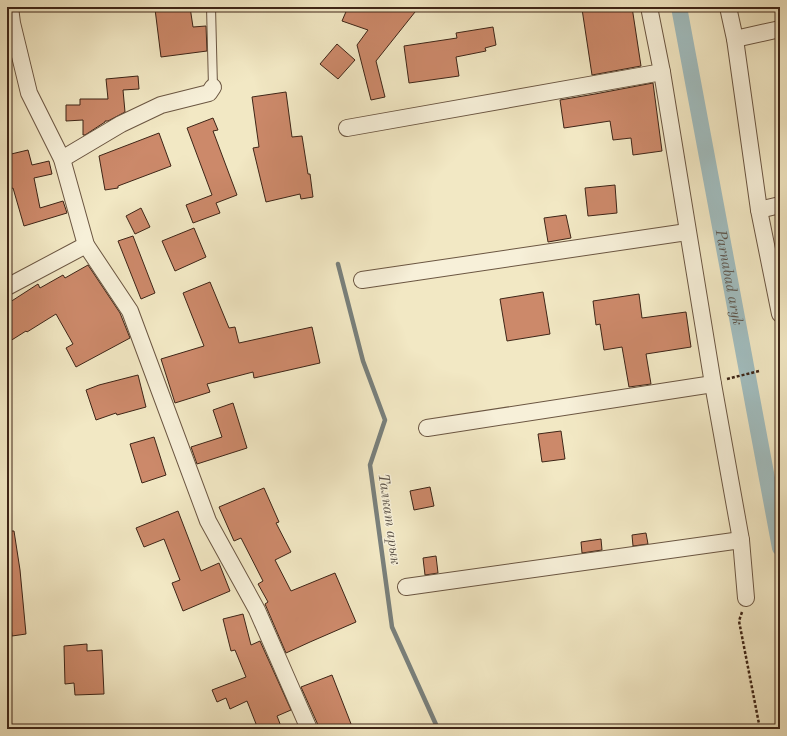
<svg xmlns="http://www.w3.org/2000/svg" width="787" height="736" viewBox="0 0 787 736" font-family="'Old Standard TT',serif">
<rect width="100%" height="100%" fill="#f2e8c4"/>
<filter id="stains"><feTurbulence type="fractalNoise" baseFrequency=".005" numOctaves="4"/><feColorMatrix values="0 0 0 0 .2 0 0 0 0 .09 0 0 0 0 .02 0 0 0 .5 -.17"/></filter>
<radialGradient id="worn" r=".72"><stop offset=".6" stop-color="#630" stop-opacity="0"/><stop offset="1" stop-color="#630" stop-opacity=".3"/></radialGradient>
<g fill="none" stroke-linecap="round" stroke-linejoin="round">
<polyline stroke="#79807c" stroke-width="4.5" points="338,264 363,361 385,420 370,465 392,627 438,729"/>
<path stroke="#a1bdbf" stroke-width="16" id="s1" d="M679 7 780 548"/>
</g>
<g fill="#cc896a" stroke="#3e2517">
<polygon points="169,7 190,7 193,27 206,26 207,51 161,57 155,9"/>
<polygon points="348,7 419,7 376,61 385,97 371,100 357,45 368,30 342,21"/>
<polygon points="597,7 632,7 641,66 592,75 582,9"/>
<polygon points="493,27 496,45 485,48 486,51 456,57 459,76 409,83 404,46 457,38 456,33"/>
<polygon points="337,44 355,60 338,79 320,64"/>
<polygon points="138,76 139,89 123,90 125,112 108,121 105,121 105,122 85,135 83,135 83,120 66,121 66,105 80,105 80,99 108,99 106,79"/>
<polygon points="653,83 662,151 633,155 631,138 613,140 610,121 564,128 560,100 595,94"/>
<polygon points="286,92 292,137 302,136 308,174 310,174 313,197 301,199 300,194 266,202 253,148 259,147 252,97"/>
<polygon points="213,118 218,130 213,131 237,195 216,203 220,213 193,223 186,205 212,195 187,128"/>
<polygon points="159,133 171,166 118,186 118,188 105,190 99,156"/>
<polygon points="28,150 32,165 49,161 52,174 34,178 40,208 63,201 67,213 24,226 13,188 7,190 7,155"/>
<polygon points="615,185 617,213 588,216 585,188"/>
<polygon points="141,208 150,227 135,234 126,216"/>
<polygon points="566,215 571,238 548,242 544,218"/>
<polygon points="194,228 206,257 175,271 162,241"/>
<polygon points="133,236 155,293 141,299 118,241"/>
<polygon points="88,265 120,313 130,338 76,367 66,348 73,344 56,314 27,332 26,331 7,343 7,304 38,284 40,288 63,275 65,278"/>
<polygon points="210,282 229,328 235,327 239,343 312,327 320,363 254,378 253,372 207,384 210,392 175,403 161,359 204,346 183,293"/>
<polygon points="543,292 550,334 507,341 500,299"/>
<polygon points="639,294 642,318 686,312 691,347 646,354 651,384 629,387 622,347 604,350 600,324 596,325 593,301"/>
<polygon points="138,375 146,407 117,415 116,413 96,420 86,390 99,385"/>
<polygon points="233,403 247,448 197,464 191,447 222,437 213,410"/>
<polygon points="561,431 565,459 542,462 538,434"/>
<polygon points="154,437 166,475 142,483 130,444"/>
<polygon points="430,487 434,506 414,510 410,491"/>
<polygon points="264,488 279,522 276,523 291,552 275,560 291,591 335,573 356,622 310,642 286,653 265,604 268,602 258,584 263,581 241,538 234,541 219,507"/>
<polygon points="178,511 201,571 219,563 230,591 183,611 172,583 180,580 164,539 144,547 136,528"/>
<polygon points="7,531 14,531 20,570 26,634 12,636 9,608 7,609"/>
<polygon points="646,533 648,544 633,546 632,535"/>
<polygon points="601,539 602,550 582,553 581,542"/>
<polygon points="436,556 438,573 425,575 423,558"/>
<polygon points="243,614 251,645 260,641 291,710 277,716 282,729 258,729 247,701 230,709 226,698 217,702 212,690 246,677 235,650 231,651 223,619"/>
<polygon points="87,644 87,651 102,650 104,694 75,695 74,683 65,684 64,646"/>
<polygon points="332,675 353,729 318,729 318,725 301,687"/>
</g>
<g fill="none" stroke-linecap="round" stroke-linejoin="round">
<defs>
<polyline id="service" points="211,7 213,87"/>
<g id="minor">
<polyline points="10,7 12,23 29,93 62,159 86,245 130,311 208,521 257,610 309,729"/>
<polyline points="649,7 662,72 713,384 741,540 746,598"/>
<polyline points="728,7 735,39 759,210 780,314"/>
<polyline points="735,39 780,29"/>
<polyline points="347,128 662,72"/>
<polyline points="62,159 121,124 161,105 209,93 213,87"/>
<polyline points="759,210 780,205"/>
<polyline points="362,280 687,232"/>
<polyline points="7,287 86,245"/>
<polyline points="427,428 713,384"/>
<polyline points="406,587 741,540"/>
</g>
</defs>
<use href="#service" stroke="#6b5642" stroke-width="10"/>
<use href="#minor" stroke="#6b5642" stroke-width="18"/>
<g stroke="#3e2517" stroke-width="2.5" stroke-dasharray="3 2" stroke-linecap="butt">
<polyline points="727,379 759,371"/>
<polyline points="742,612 739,621 760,729"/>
</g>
<use href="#service" stroke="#f7f0d9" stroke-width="8"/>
<use href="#minor" stroke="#f7f0d9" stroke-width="16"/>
</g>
<g text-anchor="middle" stroke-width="3" stroke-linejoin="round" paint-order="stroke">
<g font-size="15" font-style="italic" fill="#5c5349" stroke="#f7f0d9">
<text dy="5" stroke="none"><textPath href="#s1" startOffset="275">Parnabad aryk</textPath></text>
<text transform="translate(390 519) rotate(82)" y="5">Талкат арык</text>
</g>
</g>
<rect width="787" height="736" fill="none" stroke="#f2e8c4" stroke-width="24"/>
<rect x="8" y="8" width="771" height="720" fill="none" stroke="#3e2517" stroke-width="2"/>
<rect x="12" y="12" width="763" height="712" fill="none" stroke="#3e2517"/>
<rect width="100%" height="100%" filter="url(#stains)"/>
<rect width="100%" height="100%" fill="url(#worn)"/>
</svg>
